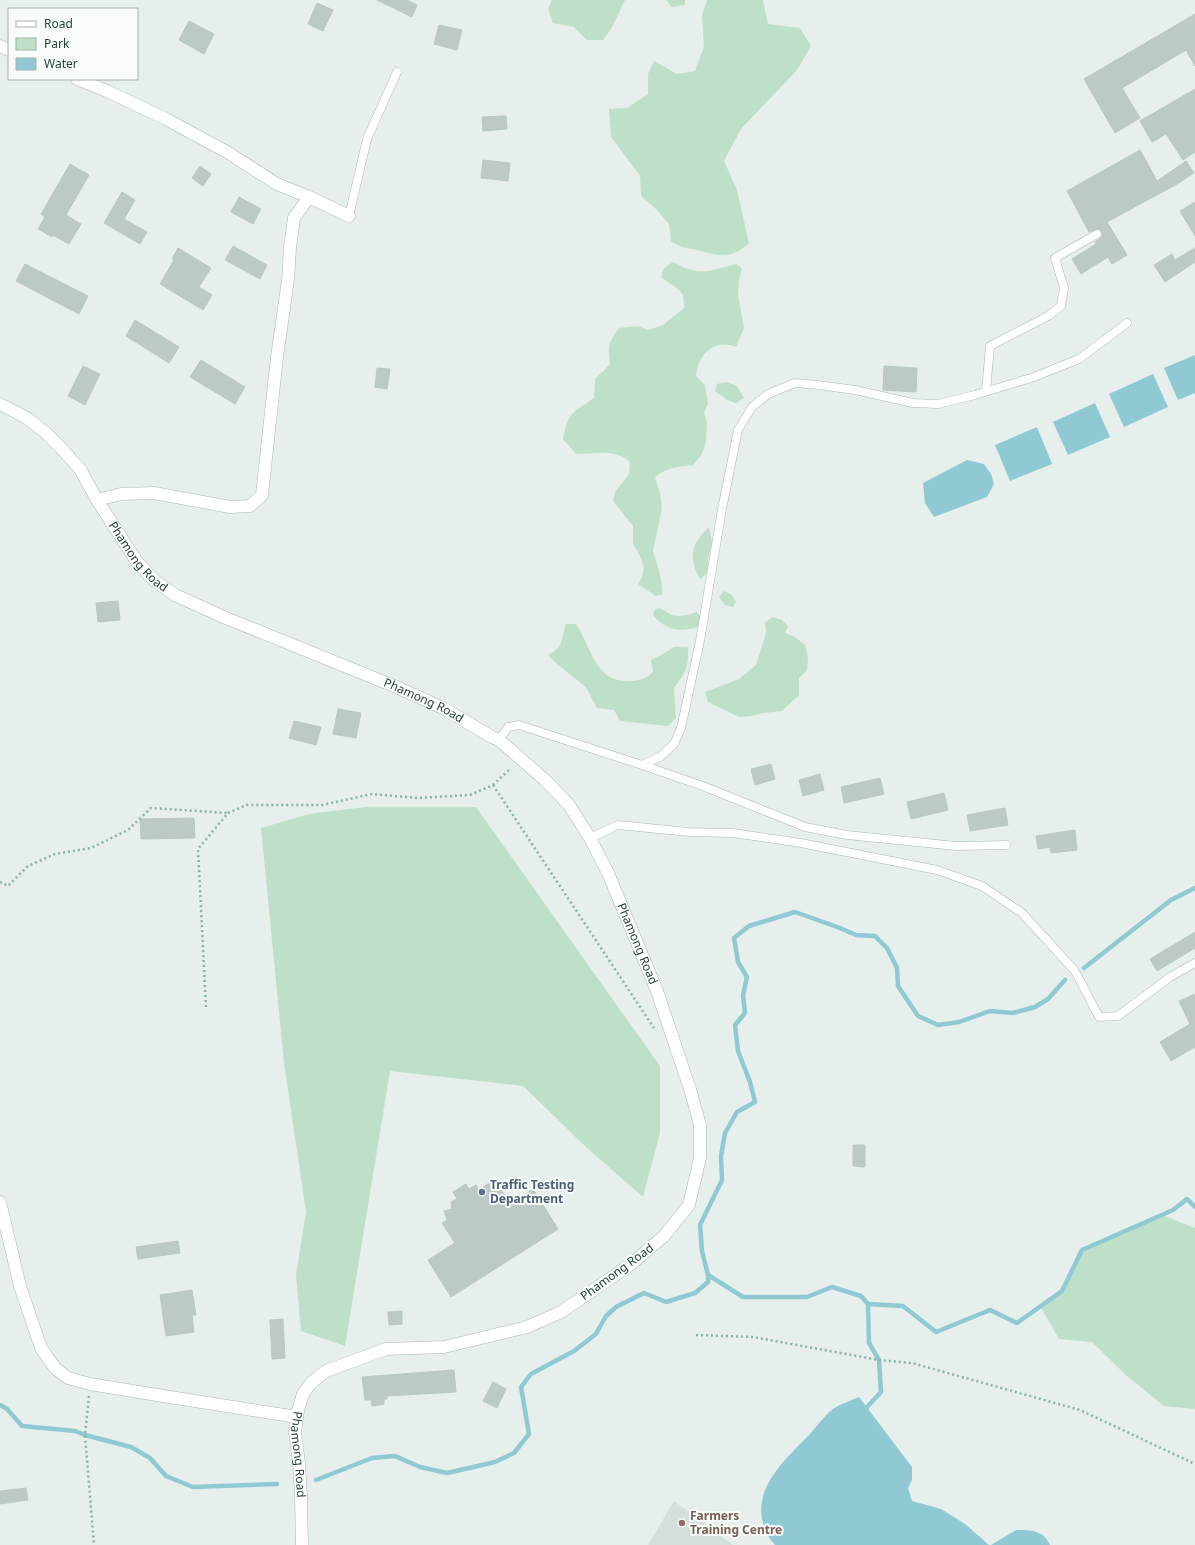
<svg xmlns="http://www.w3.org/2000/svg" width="1195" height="1545" viewBox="0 0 1195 1545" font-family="'Noto Sans',sans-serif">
<rect width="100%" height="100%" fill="#e6efeb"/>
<polygon fill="#d4dfda" points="674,1501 733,1545 648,1545"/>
<g fill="#bfe0c8">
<polygon points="552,0 625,0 611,29 603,40 587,40 574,27 553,23 548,9"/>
<polygon points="666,0 685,0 685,5 671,7"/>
<path d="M707 0H763L768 24 800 28 811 46 797 70 741 129 724 161 737 190 749 243C730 260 720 256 697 250 685 247 682 249 671 241L669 224 657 210 644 199 641 195 640 176 611 137 609 109 627 108 648 94V74L654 61 677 74 695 71 704 47 702 15Z"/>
<path d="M673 262C700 277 709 271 736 264L742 268 739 280 738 295 744 328 736 347C714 338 698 355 696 376L705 385 708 404 704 413 707 422 706 442 702 454 693 465C681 466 665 468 655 477L660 493 662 508 653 551 660 574 663 594 656 596 638 584 642 577 644 567 640 556 633 544V526L613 501 615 492 629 474 630 462C615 448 595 454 576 454L563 439C569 410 572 414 594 398L595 379 610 364C608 346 608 343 619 328L638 326 648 330 663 325 684 308C684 305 684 299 683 295 679 287 667 283 661 277L664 268Z"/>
<polygon points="727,382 737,386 744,398 736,403 727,400 715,391 717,384"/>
<path d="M709 527 712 543 708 559 707 573 700 579C688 557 691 544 709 527Z"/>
<polygon points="724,591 731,594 736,602 733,607 725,605 719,597"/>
<path d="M658 608C663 609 666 612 670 614 678 618 688 615 696 612L701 616 700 626C681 633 666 631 653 615L654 611Z"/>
<polygon points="773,617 782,620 788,626 785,633 795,637 805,645 808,658 807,670 799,678 799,695 782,711 764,713 751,716 739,717 708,702 705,692 739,679 756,665 766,633 765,622"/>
<path d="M566 624H576C590 644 595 682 627 681 638 681 644 680 653 672L651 660 663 654 674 647H688C689 668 686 672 674 688L676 718 668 726 620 721 614 710 597 708 586 687 558 665 548 655C565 646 560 640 566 624Z"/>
<polygon points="365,807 476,807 660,1066 660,1133 643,1197 587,1148 523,1086 390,1071 345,1346 301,1331 296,1275 306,1212 284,1063 261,828 309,814"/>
<polygon points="1162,1215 1195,1228 1195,1409 1164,1406 1127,1376 1092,1342 1059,1339 1040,1306 1062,1291 1082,1250"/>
</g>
<g fill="#8ec9d4">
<polygon points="1195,355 1195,393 1178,400 1164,368"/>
<polygon points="1153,374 1168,407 1124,427 1109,394"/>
<polygon points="1095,403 1110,437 1068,455 1053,422"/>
<polygon points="1037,427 1052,464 1010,481 995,445"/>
<polygon points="967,460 984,464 991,474 994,484 987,497 934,517 925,503 923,483"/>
<path d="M859 1397 912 1467V1480L908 1488 912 1501 941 1509 965 1524 989 1545H775C769 1539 765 1531 763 1523 753 1487 786 1459 809 1435 816 1427 827 1412 836 1407 843 1403 852 1400 859 1397Z"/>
<path d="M1016 1530C1031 1530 1043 1530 1050 1545H991Z"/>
</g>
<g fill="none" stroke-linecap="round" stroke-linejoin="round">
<g stroke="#8ec9d4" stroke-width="4.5">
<polyline points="1084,968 1171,900 1195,888"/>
<polyline points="708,1275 743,1297 807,1297 832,1287 861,1296 868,1304 903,1306 936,1332 990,1310 1017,1323 1062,1291 1082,1250 1173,1210 1187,1199 1195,1207"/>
<polyline points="0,1405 7,1409 22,1426 75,1431 85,1435 131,1447 150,1458 166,1476 193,1487 277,1484"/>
<polyline points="866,1412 867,1407 881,1392 879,1360 869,1343 868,1304"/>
<polyline points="316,1480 372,1458 395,1456 420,1467 447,1473 469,1468 495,1462 514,1453 529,1434 521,1387 531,1374 574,1351 596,1334 606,1316 616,1307 644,1293 666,1302 695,1293 708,1282 708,1275 702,1251 700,1225 722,1180 721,1156 725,1133 737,1112 755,1102 750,1082 738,1051 735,1025 745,1013 743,995 747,977 738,962 734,938 749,926 795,912 840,928 856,935 875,936 887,948 897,968 898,986 918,1016 938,1025 959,1022 990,1011 1013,1013 1035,1007 1048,999 1065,980"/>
</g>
</g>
<g fill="#bbcac4" stroke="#b8c9c2">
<polygon points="377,0 407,0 417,5 412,17"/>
<polygon points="317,3 333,10 323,31 308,24"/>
<polygon points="1195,14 1195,66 1186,50 1122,88 1140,118 1115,133 1084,79"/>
<polygon points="189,21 214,34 204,54 179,40"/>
<polygon points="439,25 462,30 457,50 434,44"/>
<polygon points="1195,89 1195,152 1183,160 1166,134 1152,142 1140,121"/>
<polygon points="506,116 507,129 483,131 482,117"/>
<polygon points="1140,150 1157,181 1186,161 1194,173 1177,184 1107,222 1127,255 1112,264 1108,257 1081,274 1072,259 1096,244 1095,242 1102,237 1102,231 1097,229 1089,232 1067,191"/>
<polygon points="483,160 510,163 508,181 481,178"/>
<polygon points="70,164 89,175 66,215 81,224 69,244 53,235 52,237 38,229 45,217 41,214"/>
<polygon points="200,166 211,174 203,186 192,178"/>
<polygon points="122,192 135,200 124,219 147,232 140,244 104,223"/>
<polygon points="239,197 261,209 253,224 231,212"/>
<polygon points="1195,202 1195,236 1180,211"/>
<polygon points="233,246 267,265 260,279 225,260"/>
<polygon points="178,248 211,268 199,287 212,295 203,310 160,284 174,260 172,259"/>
<polygon points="1195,248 1195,262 1165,282 1154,265 1172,254 1175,260"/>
<polygon points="25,264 88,296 79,314 16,281"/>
<polygon points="135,320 179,347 169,363 126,336"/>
<polygon points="201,360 245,387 235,404 190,377"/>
<polygon points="83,366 100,374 85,405 68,396"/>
<polygon points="884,366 917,368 916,392 883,390"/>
<polygon points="377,368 390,369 387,389 375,387"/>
<polygon points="118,601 120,620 98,622 96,603"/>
<polygon points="338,709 361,713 356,738 333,734"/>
<polygon points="294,721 321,727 316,745 289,738"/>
<polygon points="771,764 775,779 755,785 751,769"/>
<polygon points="820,774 824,790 803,796 799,780"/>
<polygon points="880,778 884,794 844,803 841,787"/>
<polygon points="944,793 948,810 911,819 907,802"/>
<polygon points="1005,808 1008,825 970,831 967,815"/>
<polygon points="194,818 195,838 141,839 140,819"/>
<polygon points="1075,830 1077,850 1051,853 1050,847 1038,849 1036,836"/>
<polygon points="1195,932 1195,948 1157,971 1150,959"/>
<polygon points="1195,994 1195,1047 1171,1061 1160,1042 1190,1024 1179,1001"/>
<polygon points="853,1145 865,1145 865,1167 853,1166"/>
<polygon points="489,1183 492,1189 498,1185 510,1204 533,1189 558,1229 451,1297 428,1260 455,1243 442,1223 447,1220 444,1211 452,1209 451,1202 457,1199 453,1192 466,1184 469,1189 476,1185 479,1190"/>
<polygon points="178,1241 180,1253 138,1259 136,1247"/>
<polygon points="192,1290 196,1315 192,1315 194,1332 166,1336 160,1295"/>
<polygon points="402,1311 402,1324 389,1325 388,1312"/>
<polygon points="283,1319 285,1358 272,1359 270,1320"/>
<polygon points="454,1370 456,1392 387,1396 387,1399 384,1399 384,1404 372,1406 371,1400 365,1400 362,1377"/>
<polygon points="493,1382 506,1389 497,1408 483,1401"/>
<polygon points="26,1488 28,1500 0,1504 0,1491"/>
</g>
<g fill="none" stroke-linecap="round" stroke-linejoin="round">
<defs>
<g id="lane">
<polyline points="349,216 367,139 397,72"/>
<polyline points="986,391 990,346 1048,316 1061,306 1064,288 1055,258 1097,234"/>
<polyline points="499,740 508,727 519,725 642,765 700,785 805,827 847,835 956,846 1006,845"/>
<polyline points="642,765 660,757 674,744 681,728 700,641 722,509 738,430 752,407 768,394 795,383 818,385 855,390 913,403 938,404 975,395 1034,377 1079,359 1127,323"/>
<polyline points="590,838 618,825 689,832 733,833 801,843 937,870 982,886 1022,913 1075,971 1099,1017 1118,1016 1170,977 1195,963"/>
</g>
<g id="street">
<polyline points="0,46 9,50"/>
<polyline points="77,79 107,91 166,119 227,152 277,184 309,197 349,216"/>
<path id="s1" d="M0 404 27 418 46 433 61 448 80 469 97 500 137 562 155 581 175 595 226 618 394 686 443 708 492 737 499 740 545 780 569 805 590 838 608 873 657 991 690 1089 700 1125V1158L689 1205 664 1236 630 1265 561 1312 527 1327 444 1347 386 1349 326 1371 311 1383 303 1394 298 1410 295 1432 299 1463 301 1496 302 1545"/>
<polyline points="97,500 121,494 154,493 230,507 250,506 262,495 277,357 288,280 290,248 294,218 309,197"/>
<polyline points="0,1202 20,1286 41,1348 55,1368 68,1378 90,1384 157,1395 297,1417"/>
</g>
</defs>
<use href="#lane" stroke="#a8b8b2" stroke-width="9"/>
<use href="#street" stroke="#a8b8b2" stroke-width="13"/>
<g stroke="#86b3a5" stroke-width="2.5" stroke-dasharray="2 3" stroke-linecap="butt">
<polyline points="493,785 654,1028"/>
<polyline points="0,882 8,886 28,866 55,854 91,848 128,830 151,808 228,813"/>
<polyline points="206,1007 198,849 228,813 247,805 322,805 372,794 418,798 470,795 493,785 511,768"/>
<polyline points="696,1335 753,1337 879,1360 912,1363 1080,1410 1195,1464"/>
<polyline points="89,1396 85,1435 94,1545"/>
</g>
<use href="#lane" stroke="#fff" stroke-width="8"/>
<use href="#street" stroke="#fff" stroke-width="12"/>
</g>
<circle fill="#5c6f8a" stroke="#f7fbf9" stroke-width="1.5" cx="482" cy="1192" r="4"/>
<circle fill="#8d6e63" stroke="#f7fbf9" stroke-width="1.5" cx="682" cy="1523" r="4"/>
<g text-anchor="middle" stroke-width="4" stroke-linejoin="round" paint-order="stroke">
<g font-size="12" fill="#24423a" stroke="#f7fbf9">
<text dy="4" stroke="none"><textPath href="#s1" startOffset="210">Phamong Road</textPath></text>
<text dy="4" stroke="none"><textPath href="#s1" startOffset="534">Phamong Road</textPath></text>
<text dy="4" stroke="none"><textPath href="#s1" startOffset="870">Phamong Road</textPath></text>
<text transform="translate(617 1272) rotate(-36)" y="4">Phamong Road</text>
<text dy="4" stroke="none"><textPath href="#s1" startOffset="1650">Phamong Road</textPath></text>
</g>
<g font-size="12" font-weight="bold" fill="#4e5e75" stroke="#f7fbf9" text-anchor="start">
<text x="490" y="1189">Traffic Testing<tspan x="490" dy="14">Department</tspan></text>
</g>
<g font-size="12" font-weight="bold" fill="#785e54" stroke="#f7fbf9" text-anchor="start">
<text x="690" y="1520">Farmers<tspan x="690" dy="14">Training Centre</tspan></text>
</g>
</g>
<rect x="8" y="8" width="130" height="72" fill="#f7fbf9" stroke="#a3b1ad"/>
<rect x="16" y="21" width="20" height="6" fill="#ffffff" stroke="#a3b1ad"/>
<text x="44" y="28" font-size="12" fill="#24423a">Road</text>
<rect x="16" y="38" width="20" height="12" fill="#bfe0c8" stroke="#a3b1ad"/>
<text x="44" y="48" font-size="12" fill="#24423a">Park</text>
<rect x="16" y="58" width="20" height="12" fill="#8ec9d4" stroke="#a3b1ad"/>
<text x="44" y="68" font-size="12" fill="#24423a">Water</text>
</svg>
